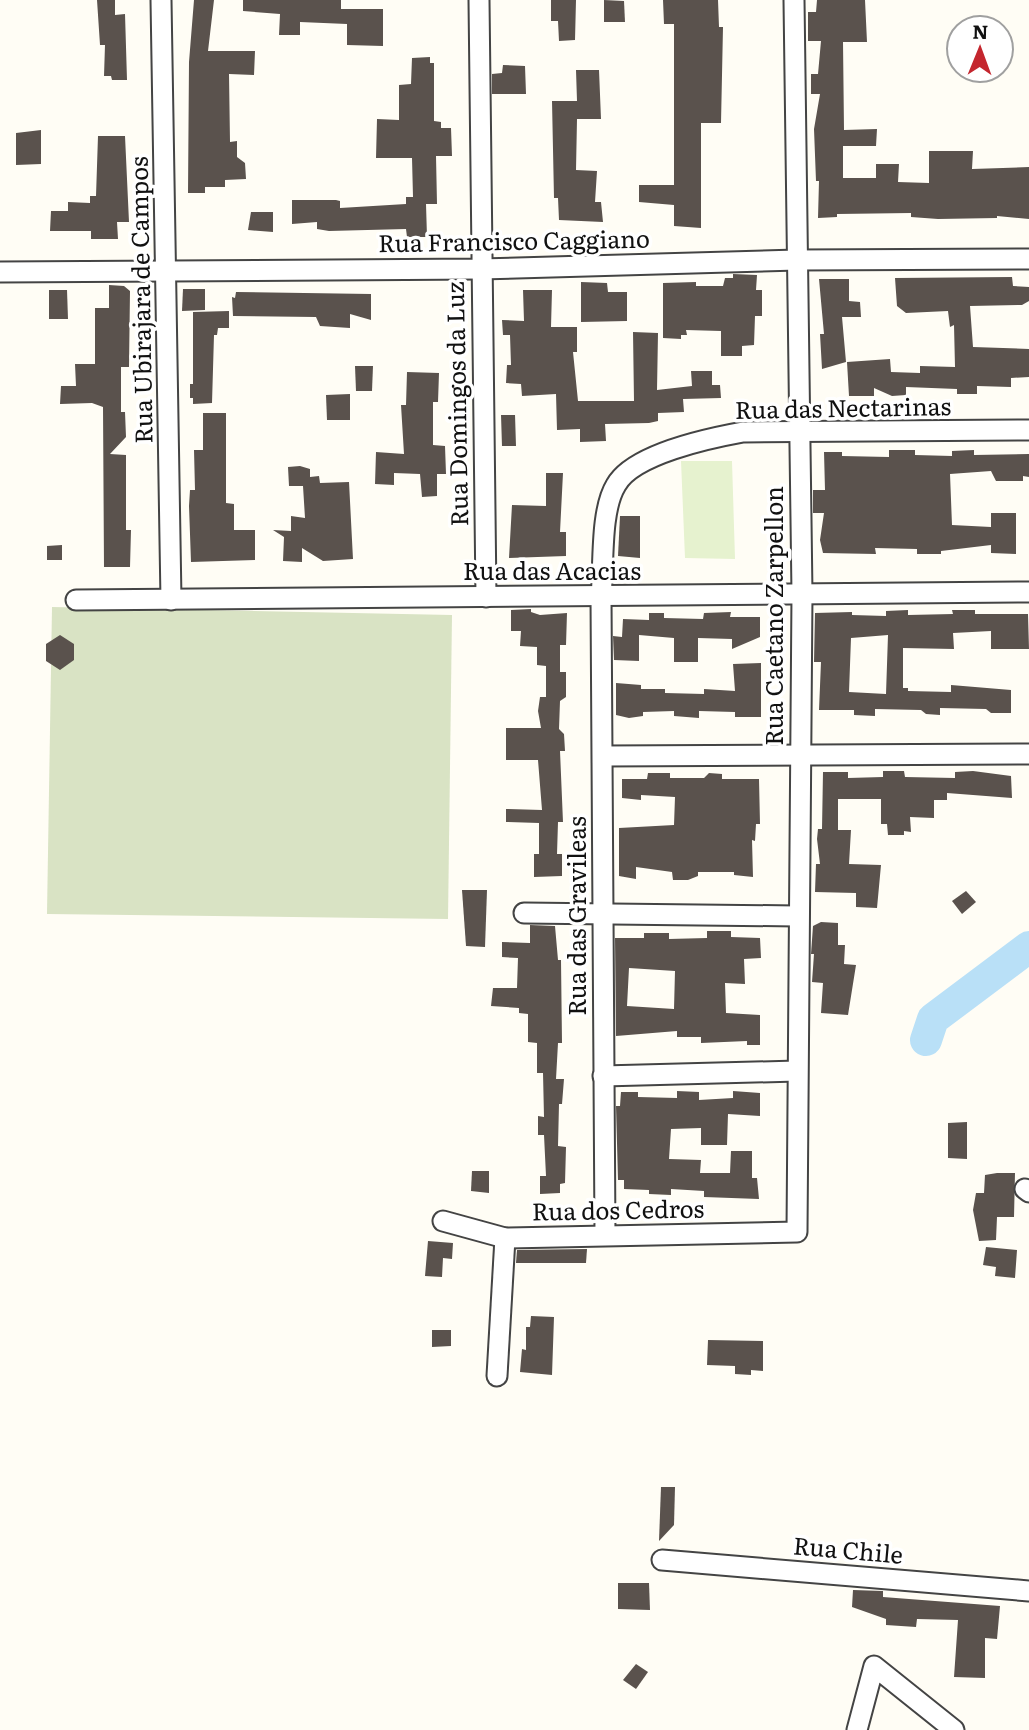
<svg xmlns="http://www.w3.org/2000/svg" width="1029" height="1730" viewBox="0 0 1029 1730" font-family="Literata,serif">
<rect width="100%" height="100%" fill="#fffdf5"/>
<polygon fill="#d9e3c4" points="52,607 452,615 448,919 47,914"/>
<polygon fill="#e6f2cf" points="681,461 732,461 735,559 685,558"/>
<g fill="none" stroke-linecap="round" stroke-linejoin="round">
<polyline stroke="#b9e0f7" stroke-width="32" points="926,1040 933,1019 1029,947"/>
</g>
<g fill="#5a524d" fill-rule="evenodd">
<polygon points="97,0 115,0 115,15 125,14 127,80 112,80 111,76 104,76 105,45 100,45"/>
<polygon points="194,0 214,0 208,51 255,51 254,75 229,74 230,142 237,141 237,157 245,163 246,179 225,180 225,187 205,187 205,193 188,193 189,62"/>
<polygon points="243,0 341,0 341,9 383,9 383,46 347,45 347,24 300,22 300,35 279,35 280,14 243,11"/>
<polygon points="551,0 576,0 575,40 559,41 558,21 551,21"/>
<polygon points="604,0 624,1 625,22 604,22"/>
<polygon points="663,0 718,0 719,27 723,27 721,123 701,123 701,228 674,226 674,205 639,202 639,185 674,185 674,24 664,24"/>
<polygon points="817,0 865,0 867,42 843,42 844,130 877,129 876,146 843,146 843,178 876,178 876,164 899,164 898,182 929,183 929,151 973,151 972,169 1029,167 1029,219 997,216 997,218 938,219 911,217 911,213 837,214 837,217 818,218 819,181 816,181 814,129 820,94 811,94 811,74 818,74 821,41 808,41 808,12 816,12"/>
<polygon points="430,57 430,63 434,63 434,121 441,122 441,128 451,128 452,156 436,156 437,204 426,204 427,237 407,237 406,229 329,231 317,229 317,222 292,224 292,200 336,200 340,201 340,208 406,204 406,197 413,197 412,158 376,158 377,119 399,120 399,85 411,84 412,58"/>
<polygon points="503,65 525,66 526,94 492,94 492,74 502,73"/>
<polygon points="576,70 599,70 601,119 577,119 576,170 597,171 595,202 601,202 603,222 559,220 558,198 554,198 552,101 577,101"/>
<polygon points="41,130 41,164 16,165 16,133"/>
<polygon points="98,136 125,136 129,222 117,222 118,239 91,239 91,231 50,231 51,211 68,211 68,202 90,203 90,196 96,196"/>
<polygon points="251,212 273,212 273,232 248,230"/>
<polygon points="733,274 757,275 756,290 762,290 762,316 755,316 754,345 742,346 742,356 721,356 721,331 686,330 687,335 681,335 681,339 663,338 663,283 696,282 696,286 723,286 725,278 733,278"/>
<polygon points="1012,277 1013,286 1029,287 1029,301 1022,305 970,306 973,347 1029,349 1029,377 1011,378 1011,387 977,386 977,394 957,394 957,389 906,387 906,395 892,396 874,388 874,396 849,396 847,362 890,359 891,372 920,373 920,366 955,367 954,325 950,327 948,311 906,313 897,306 895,278"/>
<polygon points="819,279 849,279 849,301 860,302 861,317 842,317 846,362 822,369 820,334 824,334"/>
<polygon points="581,282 607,283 608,292 627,292 627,321 581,322"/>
<polygon points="109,285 124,286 130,291 129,367 121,367 121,412 125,412 126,437 110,454 126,455 126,530 131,530 130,567 104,567 103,407 92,403 60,404 61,386 76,386 75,364 95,364 95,308 109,308"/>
<polygon points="183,289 205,289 205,310 182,311"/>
<polygon points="49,290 67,290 68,319 49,319"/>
<polygon points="523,290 552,290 551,327 577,327 577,352 573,352 578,401 634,401 633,332 658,333 657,390 692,386 691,371 712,371 712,385 720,385 721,398 683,399 684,412 658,413 658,421 649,423 605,424 606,441 580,442 580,429 557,430 556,394 522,396 521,384 506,383 507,365 511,365 510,335 503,335 502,320 524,321"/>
<polygon points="236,292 371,294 371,320 350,314 350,328 320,326 316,317 233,316 232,297 235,298"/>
<polygon points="229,311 229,328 218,328 217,335 214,335 212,403 193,404 193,398 190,398 190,384 193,384 193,312"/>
<polygon points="355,366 373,366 372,391 356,391"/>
<polygon points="407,372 439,373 438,402 433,402 433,445 445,446 446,474 437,474 437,496 422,497 420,474 394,473 394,485 375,484 376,452 404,454 401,405 406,405"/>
<polygon points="350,394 350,420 327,420 326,395"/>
<polygon points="203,413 226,413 226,503 234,504 234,530 255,530 255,560 191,562 189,506 190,490 195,490 194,450 203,450"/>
<polygon points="501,415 515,415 516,446 502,446"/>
<polygon points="889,450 915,450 915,455 952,456 952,451 974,450 974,455 1029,454 1029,477 1023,476 1023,481 996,481 991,471 950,474 952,525 991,527 991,513 1016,513 1016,554 991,553 991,545 941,551 941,554 917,554 917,549 875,548 876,554 823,553 820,540 824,513 813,513 813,490 825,490 824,452 842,452 842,456 889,457"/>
<polygon points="300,466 310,469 310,477 319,476 320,483 349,482 353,559 323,561 302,548 302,562 283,561 284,537 273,530 291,531 291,516 305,518 303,486 289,486 288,467"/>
<polygon points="546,473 563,473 560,532 566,532 566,556 509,558 512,505 546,506"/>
<polygon points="620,516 640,516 640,558 618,556"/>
<polygon points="62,545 62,560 47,560 47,546"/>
<polygon points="531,609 531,612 540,615 567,613 566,645 560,645 560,672 566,672 566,697 560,701 559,729 564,734 565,751 560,751 563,822 558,822 557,854 562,854 562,876 534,877 534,854 539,854 539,823 506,822 506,809 542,810 538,760 506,760 506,728 541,728 538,711 540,697 546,697 546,666 537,665 537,647 520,646 521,631 511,631 511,610"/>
<path d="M908 610V615L953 614 952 610H975V614H1028L1029 649H991V631L953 633 954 649 903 648V688H908V691L951 692V685L1011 690V713H991L986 709 940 708V715L926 714 921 710 875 709V716L854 715V710H819L821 662H814L815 613 852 612V615L886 616V611ZM888 635 886 694 849 692 851 638Z"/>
<polygon points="731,612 730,617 760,617 760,637 732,649 732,639 698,638 698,662 674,662 674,638 639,635 639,661 614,660 613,636 622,637 623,619 649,620 649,613 664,613 664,618 703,619 704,613"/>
<polygon points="60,635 74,644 74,660 60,670 46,661 46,644"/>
<polygon points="761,663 761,717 735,717 735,712 699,711 699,718 674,716 674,711 643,712 643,716 629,718 616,715 616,683 641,685 641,689 665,689 665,693 704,694 704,689 735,691 733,664"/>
<polygon points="883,771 904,771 905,777 955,778 955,772 973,771 1011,776 1012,798 947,793 947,800 934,800 934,818 910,817 911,832 904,831 904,835 888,835 887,824 881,824 881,799 838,799 838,830 851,830 849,864 881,865 877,908 856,907 856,893 815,892 816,864 820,864 817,839 818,829 822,829 823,772 848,772 848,778 883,777"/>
<polygon points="648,773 670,773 670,778 704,778 709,773 722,774 722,779 759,779 760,824 756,824 755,841 752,840 753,877 734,875 734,872 698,872 698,876 688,880 673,880 672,872 636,867 636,879 619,876 619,828 674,825 675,797 641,795 641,800 622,798 622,779 647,779"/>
<polygon points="462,890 487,890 485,947 466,946"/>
<polygon points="966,891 976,902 962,914 952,901"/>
<polygon points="821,922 838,923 838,945 845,945 844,964 856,965 848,1015 821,1013 823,983 812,982 814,954 811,954 813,926"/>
<polygon points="530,925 555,926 558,960 561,960 562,1043 558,1043 556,1079 564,1079 562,1104 559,1104 558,1146 566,1147 565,1183 560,1184 560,1193 540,1194 540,1176 546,1176 544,1135 538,1135 538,1116 544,1117 543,1073 537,1073 537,1043 528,1042 528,1014 519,1013 519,1008 491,1006 493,988 517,988 518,958 502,957 502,942 530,943"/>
<path d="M707 931H731V937L760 938 761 958 744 959 745 984 725 983 726 1013 760 1015V1045H747V1041L701 1043V1037H677V1031L616 1036 615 938H644V933H669V939L707 938ZM629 968 675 971 674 1009 627 1006Z"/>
<polygon points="677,1091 699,1092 699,1100 733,1098 733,1091 760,1093 760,1116 728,1114 727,1145 701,1145 701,1128 671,1129 669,1159 701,1160 700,1173 730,1173 731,1151 752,1151 752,1178 757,1178 759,1199 704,1197 704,1191 671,1189 671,1195 649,1194 649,1190 624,1189 624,1180 618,1180 616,1106 620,1106 621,1092 638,1092 638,1097 677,1098"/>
<polygon points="967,1122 967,1159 948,1158 948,1123"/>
<polygon points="472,1171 489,1171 489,1193 471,1191"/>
<polygon points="997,1173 1015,1173 1014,1217 997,1217 996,1240 979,1241 973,1210 976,1193 984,1193 985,1175"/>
<polygon points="428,1241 453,1243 452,1259 443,1258 442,1277 425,1276"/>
<polygon points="986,1247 1017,1250 1015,1278 995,1276 996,1267 983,1265"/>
<polygon points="587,1249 586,1263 516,1263 517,1250"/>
<polygon points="531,1316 554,1317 552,1375 520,1372 522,1349 526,1350 526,1327 530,1327"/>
<polygon points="432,1330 451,1330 451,1346 432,1347"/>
<polygon points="708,1340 763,1341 763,1371 751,1370 751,1375 735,1374 735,1366 707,1365"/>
<polygon points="661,1487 675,1487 674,1525 659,1541"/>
<polygon points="618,1583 649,1583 650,1610 618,1609"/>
<polygon points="853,1590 883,1591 883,1597 1000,1606 997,1639 985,1638 985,1678 954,1677 958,1620 917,1619 916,1627 886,1625 886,1619 852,1607"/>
<polygon points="636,1664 648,1672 636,1689 623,1680"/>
</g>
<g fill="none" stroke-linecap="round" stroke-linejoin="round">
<defs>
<g id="minor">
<polyline points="161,0 171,600"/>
<polyline points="479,0 486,597"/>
<polyline points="0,272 480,269 797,260 1029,259"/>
<polyline points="76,600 1029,592"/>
<polyline points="603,756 1029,754"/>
<polyline points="524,913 797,916"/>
<polyline points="603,1076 797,1071"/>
<polyline points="1025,1189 1029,1192"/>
<polyline points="443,1221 505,1238 797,1232 802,594 794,0"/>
<path d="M605 1235 601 597C604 565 600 511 616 485 633 454 710 438 743 432L1029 430"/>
<polyline points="497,1376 505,1238"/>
<polyline points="662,1560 1029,1591"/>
<polyline points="857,1730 874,1666 954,1730"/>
</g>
</defs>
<use href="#minor" stroke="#444" stroke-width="23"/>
<use href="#minor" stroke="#fff" stroke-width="19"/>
</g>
<g text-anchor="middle" stroke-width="7" stroke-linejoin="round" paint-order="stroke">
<g font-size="24" fill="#111" stroke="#fff">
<text transform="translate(514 242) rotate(-1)" y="8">Rua Francisco Caggiano</text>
<text transform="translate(142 300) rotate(-91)" y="8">Rua Ubirajara de Campos</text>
<text transform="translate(458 404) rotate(-91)" y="8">Rua Domingos da Luz</text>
<text transform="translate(843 409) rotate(-1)" y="8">Rua das Nectarinas</text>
<text x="552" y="580">Rua das Acacias</text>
<text transform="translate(775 616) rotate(-90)" y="8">Rua Caetano Zarpellon</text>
<text transform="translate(578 916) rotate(-90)" y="8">Rua das Gravileas</text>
<text transform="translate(618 1211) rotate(-1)" y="8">Rua dos Cedros</text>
<text transform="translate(848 1551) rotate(5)" y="8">Rua Chile</text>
</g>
</g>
<g transform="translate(980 49) rotate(1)"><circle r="33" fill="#ffffff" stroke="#a0a0a0" stroke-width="2"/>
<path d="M0-5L12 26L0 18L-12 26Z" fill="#c4262e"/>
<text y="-10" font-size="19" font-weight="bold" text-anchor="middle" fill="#111111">N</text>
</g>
</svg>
